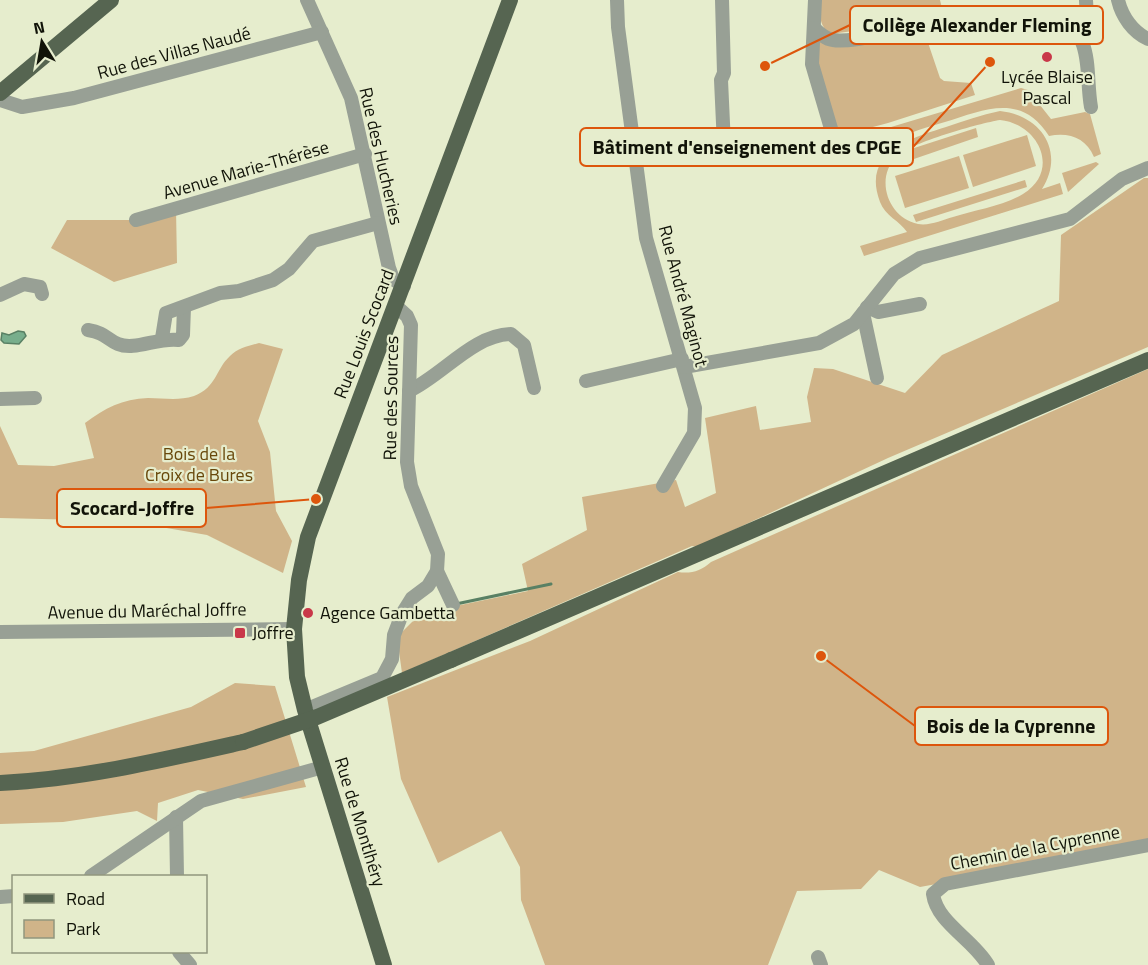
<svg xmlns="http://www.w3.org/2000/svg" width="1148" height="965" viewBox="0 0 1148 965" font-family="'Titillium Web',sans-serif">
<rect width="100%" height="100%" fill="#e6edcd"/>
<g fill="#d0b489" fill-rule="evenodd">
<path d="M821 0H940L943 12 901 25 830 34C818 24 820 15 821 0Z"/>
<polygon points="923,28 940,78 944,81 971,83 975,95 888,123 839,136 817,63 817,40"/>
<path d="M1021 88 1028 90 1051 119 1085 112 1090 114 1101 154 1094 157C1086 138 1069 132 1049 136 1021 92 984 110 945 122 929 127 911 131 896 140 882 148 880 157 863 163L861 157 871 133Z"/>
<path d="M1000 111C1040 115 1066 151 1042 189L1060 183 1063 194 864 256 860 246 907 232C900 221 885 216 880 202 861 152 911 138 946 127 964 121 981 115 1000 111ZM1000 120C1039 124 1061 171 1023 194 1003 206 975 210 953 217 942 220 930 226 918 224 888 218 874 178 897 156 910 143 980 123 1000 120Z"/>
<polygon points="976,128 978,137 911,160 908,150"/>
<polygon points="1027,135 1036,166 973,187 963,155"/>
<polygon points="959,156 969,188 905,208 895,176"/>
<polygon points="1096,162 1099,164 1068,192 1062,173"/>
<polygon points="1144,178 1148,178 1148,347 888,458 697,547 692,546 402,673 397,637 418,616 427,612 528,591 522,564 587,530 582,497 676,480 685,507 716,493 705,418 756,406 760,430 811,422 807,397 814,368 833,369 905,393 942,355 1059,301 1061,235"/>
<polygon points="1025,180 1027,187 916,222 913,215"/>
<polygon points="176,209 177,263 114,282 51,248 67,220 136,220"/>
<path d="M259 343 283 349 258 421 270 452 276 511 292 541 283 573 207 535 126 521 0 518V426L18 465 54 466 94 458 85 423C105 408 122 399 148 398 164 398 178 401 194 396 217 387 215 370 230 356 238 348 249 346 259 343Z"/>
<path d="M1148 369V845L920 887 879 870 861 889 797 891 768 965H545L521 900 520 867 501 831 438 863 401 779 387 697 530 641 678 572C691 574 701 571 711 562Z"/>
<polygon points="235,683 275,686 306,787 243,799 198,790 158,803 157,821 137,811 63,822 0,824 0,753 34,751 191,707"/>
</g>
<polygon fill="#78ae8c" stroke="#598064" stroke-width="1.5" points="18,331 24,332 26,336 19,344 4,343 1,340 2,333 9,335"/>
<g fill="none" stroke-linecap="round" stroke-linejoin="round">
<polyline stroke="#598064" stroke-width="3" points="456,604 551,584"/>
<g stroke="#98a095" stroke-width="14">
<polyline points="307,0 351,98 389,268 393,279 404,286"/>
<polyline points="617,0 618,27 646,238 695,408 694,433 663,486"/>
<polyline points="722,0 724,73 721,80 724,145"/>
<polyline points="815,0 812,64 832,132"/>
<path d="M1086 0 1088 35 1082 42C1090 61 1087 85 1091 107"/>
<path d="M1118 0C1122 17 1133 32 1148 39"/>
<path d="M814 28C819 33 825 39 833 40 857 44 922 24 947 17"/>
<polyline points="0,100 22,107 74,98 322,32"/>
<polyline points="136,220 365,154"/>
<polyline points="0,295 24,284 40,287 42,294"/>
<polyline points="867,307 878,312 920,304"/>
<polyline points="863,313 877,378"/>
<path d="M88 330C106 333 106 339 118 344 135 351 158 337 179 340L183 335 184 307"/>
<polyline points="162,338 166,313 220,293 239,291 273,280 289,269 313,241 378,223"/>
<polyline points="684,367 819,343 854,324 894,274 920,258 1070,219 1122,179 1148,168"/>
<polyline points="586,381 682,359"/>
<path d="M409 391C444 374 473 335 511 334L524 345 534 388"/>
<polyline points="0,399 35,398"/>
<polyline points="437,571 453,605"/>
<polyline points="0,632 294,629"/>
<polyline points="305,710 382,678 392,659 394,635 402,614 412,598 428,586 437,571 438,554 411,486 407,462 411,325 407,316 396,306"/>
<polyline points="176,817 177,876"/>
<polyline points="91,876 201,801 323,767"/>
<polyline points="0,897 14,896"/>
<polyline points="179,952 190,965"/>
<polyline points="818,957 821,965"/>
<path d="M988 965C973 939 937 923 933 894L945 884 1148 845"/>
</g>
<g stroke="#566551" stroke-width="16">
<polyline points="0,93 111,0"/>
<polyline points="451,660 1148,360"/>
<path d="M0 783C82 779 163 760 243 742"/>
<polyline points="384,965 305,710 297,677 294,629 299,580 308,537 510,0"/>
</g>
<polyline stroke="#566551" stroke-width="16" points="243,742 317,717 451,660"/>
</g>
<g fill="#c93849" stroke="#e6edcd" stroke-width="2">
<circle cx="1047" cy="57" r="6"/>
<circle cx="308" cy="613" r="6"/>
<rect x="234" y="627" width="12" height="12" rx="3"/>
</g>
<g text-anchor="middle" stroke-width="4.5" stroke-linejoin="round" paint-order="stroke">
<g font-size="18" fill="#111308" stroke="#e6edcd">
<text transform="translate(174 53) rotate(-15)" y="6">Rue des Villas Naudé</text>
<text transform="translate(381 156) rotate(77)" y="6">Rue des Hucheries</text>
<text transform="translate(246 170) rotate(-16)" y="6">Avenue Marie-Thérèse</text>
<text transform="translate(683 296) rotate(75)" y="6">Rue André Maginot</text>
<text transform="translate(364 334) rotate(-69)" y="6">Rue Louis Scocard</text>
<text transform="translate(391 398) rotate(-89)" y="6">Rue des Sources</text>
<text transform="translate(147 611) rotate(-1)" y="6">Avenue du Maréchal Joffre</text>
<text transform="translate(360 822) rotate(73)" y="6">Rue de Montlhéry</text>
<text transform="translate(1035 848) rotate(-11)" y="6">Chemin de la Cyprenne</text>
</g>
<g font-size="18" fill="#111308" stroke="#e6edcd" text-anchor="start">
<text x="1047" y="83" text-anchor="middle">Lycée Blaise<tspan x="1047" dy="21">Pascal</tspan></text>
<text x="320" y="619">Agence Gambetta</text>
<text x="252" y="639">Joffre</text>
</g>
<g font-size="18" fill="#68480a" stroke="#e6edcd">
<text x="199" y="460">Bois de la<tspan x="199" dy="21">Croix de Bures</tspan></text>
</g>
</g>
<path fill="none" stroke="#dd560c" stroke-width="2" d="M765 66L850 25M990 62L913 147M316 499L206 508M821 656L915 726"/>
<g fill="#dd560c" stroke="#e6edcd" stroke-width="2">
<circle cx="765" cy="66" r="6"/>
<circle cx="990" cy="62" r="6"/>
<circle cx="316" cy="499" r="6"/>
<circle cx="821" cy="656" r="6"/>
</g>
<g fill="#e6edcd" stroke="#dd560c" stroke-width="2">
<rect x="850" y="6" width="253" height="38" rx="6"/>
<rect x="580" y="128" width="333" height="38" rx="6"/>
<rect x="57" y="489" width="149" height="38" rx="6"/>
<rect x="915" y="707" width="193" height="38" rx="6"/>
</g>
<g font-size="20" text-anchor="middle" font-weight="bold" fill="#111308">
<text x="977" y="32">Collège Alexander Fleming</text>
<text x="747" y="154">Bâtiment d'enseignement des CPGE</text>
<text x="132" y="515">Scocard-Joffre</text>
<text x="1011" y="733">Bois de la Cyprenne</text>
</g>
<rect x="12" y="875" width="195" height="78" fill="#e6edcd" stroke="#91967e" stroke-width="1.5"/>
<rect x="24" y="894" width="30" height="9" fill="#566551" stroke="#91967e" stroke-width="1.5"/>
<text x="66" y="905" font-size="18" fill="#111308">Road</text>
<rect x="24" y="920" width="30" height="18" fill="#d0b489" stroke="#91967e" stroke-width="1.5"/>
<text x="66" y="935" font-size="18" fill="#111308">Park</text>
<g transform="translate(42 42) rotate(349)" stroke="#e6edcd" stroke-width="4.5" paint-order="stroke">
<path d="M0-4.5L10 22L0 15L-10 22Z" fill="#111308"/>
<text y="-9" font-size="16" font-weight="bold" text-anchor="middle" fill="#111308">N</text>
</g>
</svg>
